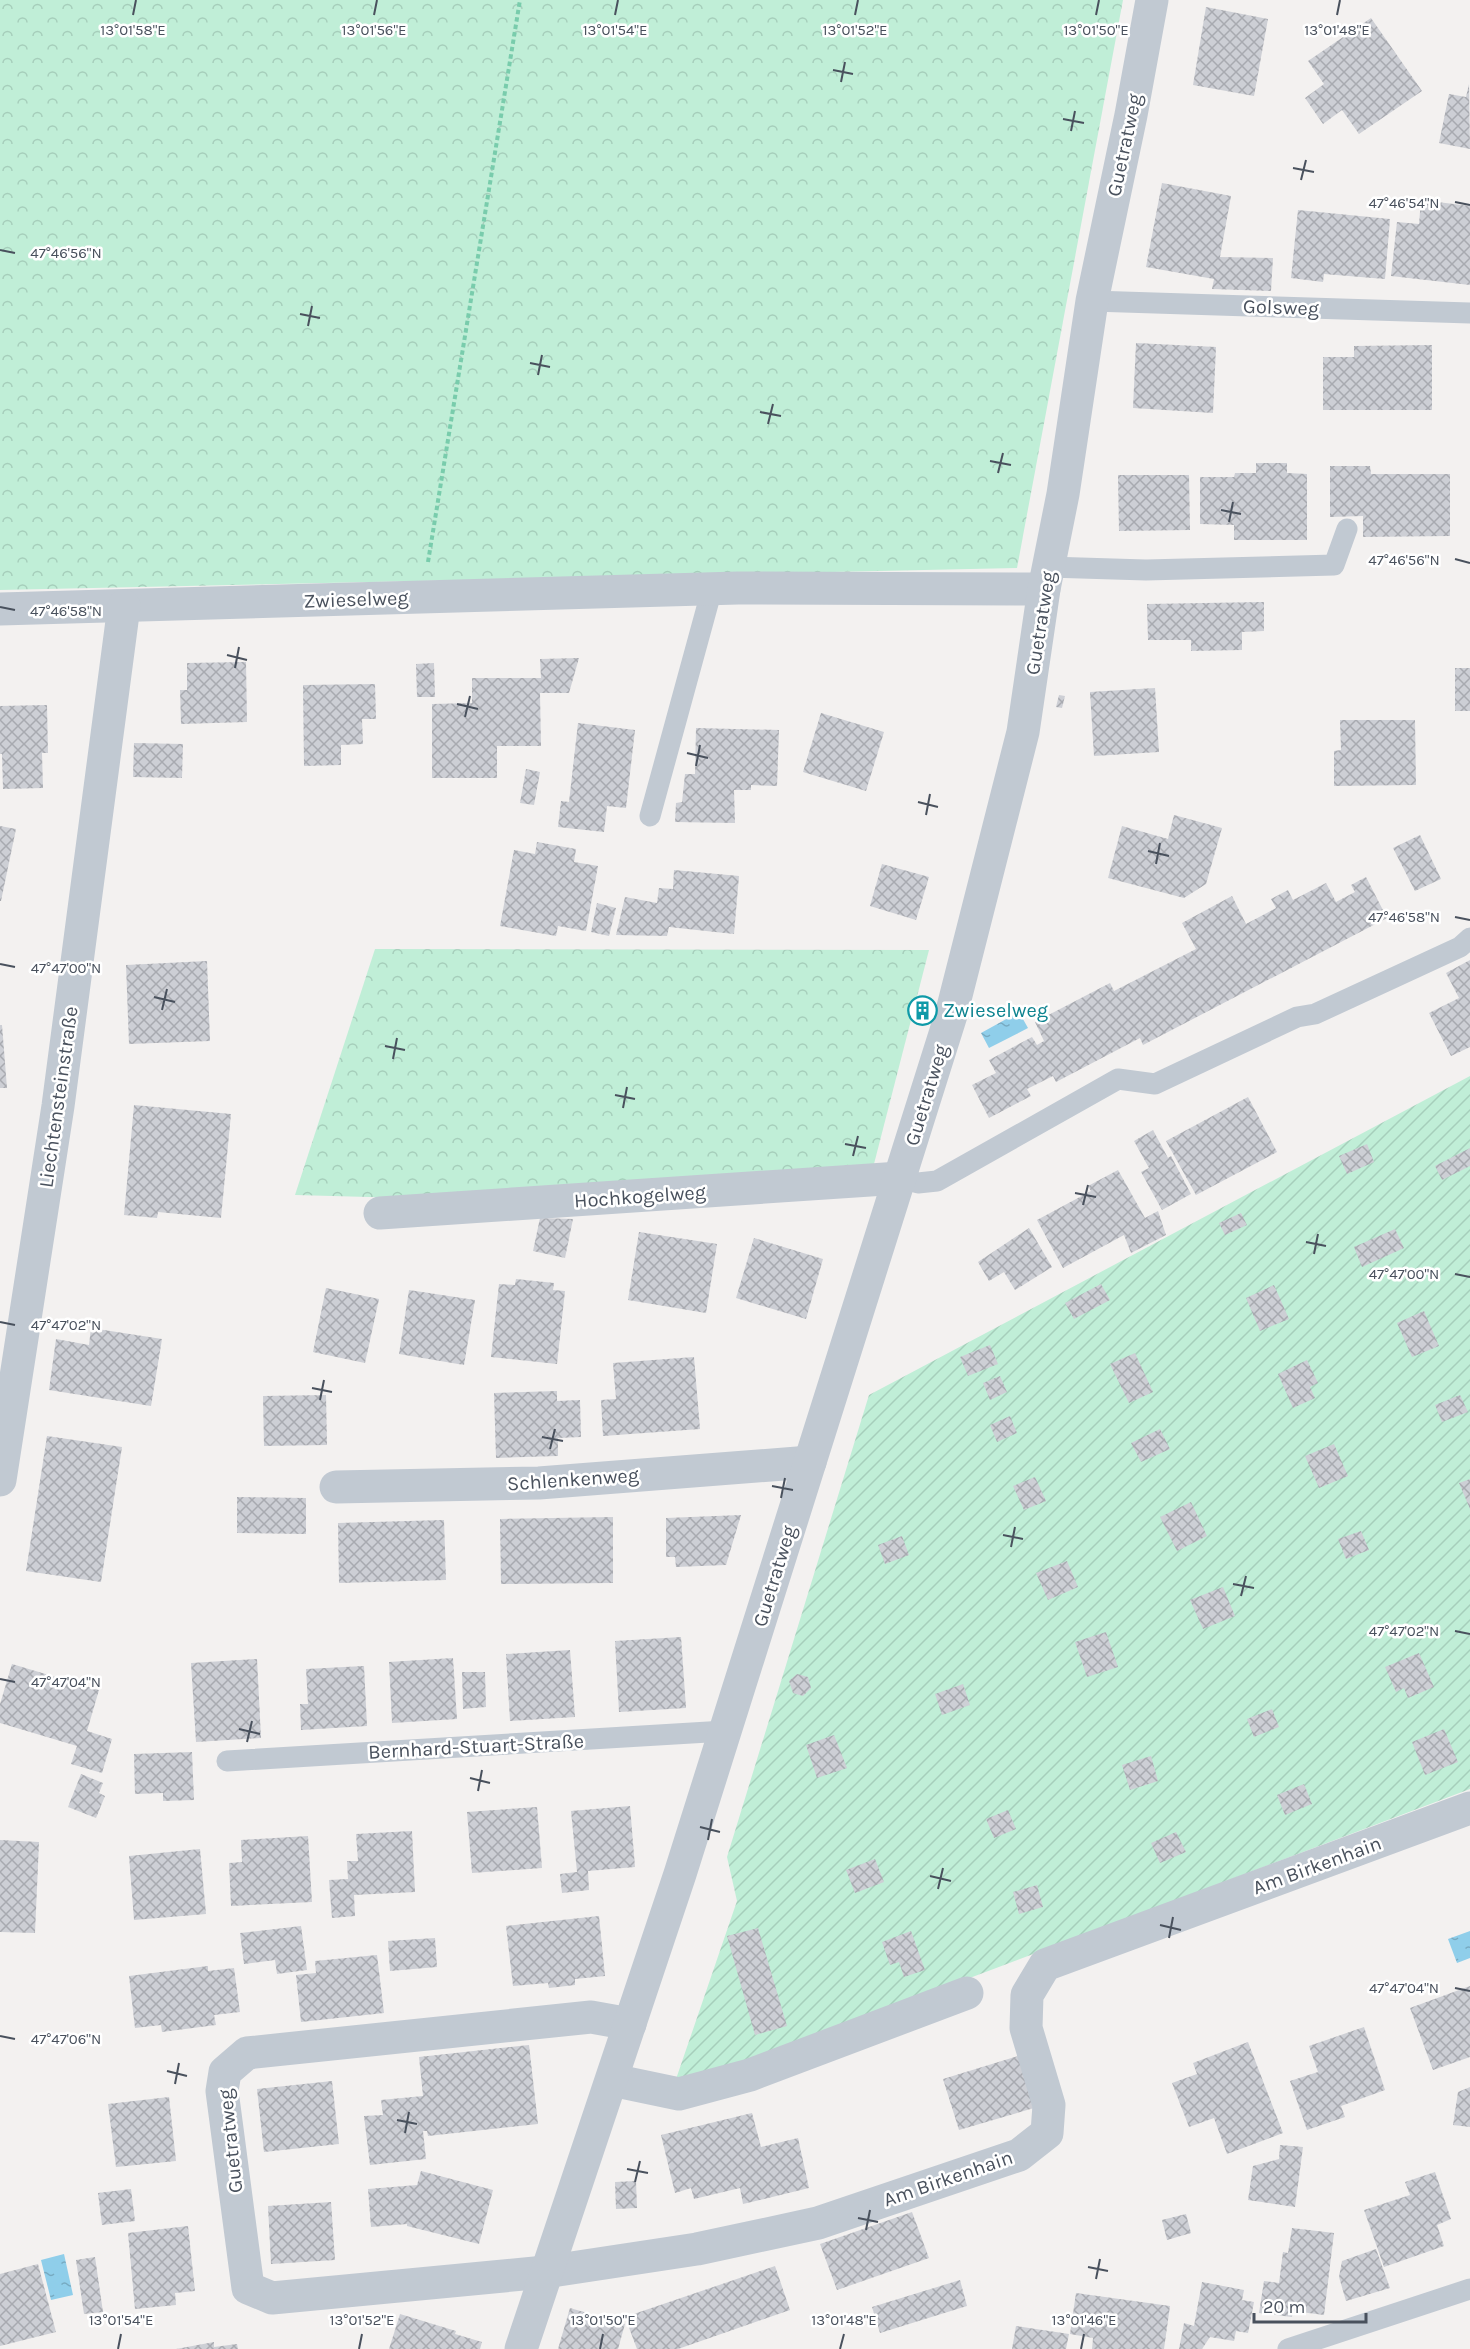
<svg xmlns="http://www.w3.org/2000/svg" width="1470" height="2349" viewBox="0 0 1470 2349" font-family="Karla,sans-serif">
<defs>
<pattern id="forest-crowns" width="20" height="18" patternUnits="userSpaceOnUse" patternTransform="scale(1.5)"><rect width="20" height="18" fill="#c0eed7"/><path d="M2 6a3 3 0 1 1 6 0M12 15a3 3 0 1 1 6 0" fill="none" stroke="#a6cebb"/></pattern>
<pattern id="garden-furrows" width="10" height="10" patternUnits="userSpaceOnUse" patternTransform="scale(1.5)"><rect width="10" height="10" fill="#c0eed7"/><path d="M-1 1l2-2M0 10L10 0M9 11l2-2" fill="none" stroke="#a6cebb"/></pattern>
<pattern id="water-ripples" width="26" height="14" patternUnits="userSpaceOnUse" patternTransform="scale(1.5)"><rect width="26" height="14" fill="#8fceea"/><path d="M2 4q2-2 4 0t4 0M15 11q2-2 4 0t4 0" fill="none" stroke="#77aac1"/></pattern>
<pattern id="building-cross-hatch" width="8" height="8" patternUnits="userSpaceOnUse" patternTransform="scale(1.5)"><rect width="8" height="8" fill="#cdcfd5"/><path d="M0 0l8 8M0 8l8-8" fill="none" stroke="#a8aab0"/></pattern>
</defs>
<rect width="100%" height="100%" fill="#f3f1f0"/>
<g fill="url(#forest-crowns)">
<polygon points="0,0 1123,0 1017,568 0,590"/>
<polygon points="375,949 929,950 874,1164 406,1198 295,1195"/>
</g>
<polygon fill="url(#garden-furrows)" points="1470,1076 1470,1789 782,2049 675,2082 737,1901 727,1857 869,1395"/>
<g fill="url(#water-ripples)">
<polygon points="1019,1012 1028,1028 989,1048 981,1033"/>
<polygon points="1470,1931 1470,1958 1457,1963 1448,1939"/>
<polygon points="64,2254 73,2295 51,2300 41,2260"/>
</g>
<g fill="url(#building-cross-hatch)">
<polygon points="1206,7 1268,19 1254,96 1193,85"/>
<polygon points="1371,18 1422,91 1359,134 1342,110 1323,124 1305,98 1324,84 1308,61"/>
<polygon points="1469,84 1470,149 1439,143 1449,94 1466,97"/>
<polygon points="1162,183 1231,196 1220,257 1273,258 1271,291 1212,289 1214,279 1146,267"/>
<polygon points="1421,200 1470,206 1470,285 1391,276 1397,222 1419,224"/>
<polygon points="1298,210 1390,219 1385,279 1324,274 1323,282 1291,278"/>
<polygon points="1136,343 1216,347 1213,413 1133,408"/>
<polygon points="1432,345 1432,410 1323,410 1323,357 1354,357 1354,346"/>
<polygon points="1256,463 1287,463 1287,473 1307,474 1307,540 1234,540 1234,525 1200,524 1200,477 1234,477 1235,473 1256,473"/>
<polygon points="1330,466 1370,466 1371,474 1450,474 1450,536 1363,537 1363,516 1330,517"/>
<polygon points="1118,475 1189,475 1190,530 1119,531"/>
<polygon points="1264,602 1264,631 1242,632 1242,650 1191,651 1191,640 1148,640 1147,604"/>
<polygon points="579,658 569,693 540,693 541,746 497,746 497,778 432,778 432,704 472,703 472,678 541,678 540,659"/>
<polygon points="246,662 247,722 181,724 180,690 187,690 187,663"/>
<polygon points="434,663 435,697 417,697 416,664"/>
<rect x="1455" y="668" width="15" height="43"/>
<polygon points="375,684 376,719 362,719 363,744 341,745 341,765 304,766 303,685"/>
<polygon points="1155,688 1159,752 1094,756 1090,692"/>
<polygon points="1059,695 1065,696 1062,708 1056,707"/>
<polygon points="47,705 48,753 42,753 43,788 3,789 2,754 0,754 0,706"/>
<polygon points="821,713 884,732 866,791 803,772"/>
<polygon points="1340,720 1415,720 1416,785 1334,786 1334,751 1341,750"/>
<polygon points="578,723 635,730 626,808 607,806 604,832 558,827 561,801 569,802"/>
<polygon points="696,728 779,730 777,786 751,785 751,790 734,790 735,823 675,822 676,803 682,802 685,774 695,774"/>
<polygon points="134,743 183,744 182,778 133,777"/>
<polygon points="526,769 540,772 534,805 520,803"/>
<polygon points="1174,815 1222,828 1206,884 1184,898 1108,878 1122,826 1168,839"/>
<polygon points="0,826 16,829 1,901 0,901"/>
<polygon points="1420,835 1441,879 1415,891 1393,848"/>
<polygon points="537,842 576,849 574,862 598,866 586,931 558,926 556,936 500,926 514,850 535,854"/>
<polygon points="882,864 929,877 916,920 870,906"/>
<polygon points="674,870 739,876 734,934 669,927 667,936 616,935 625,897 657,903 659,888 673,889"/>
<polygon points="1366,877 1387,918 1143,1045 1140,1038 1056,1082 1053,1076 1027,1089 1031,1096 989,1118 972,1085 996,1073 989,1060 1032,1037 1037,1045 1044,1041 1035,1022 1110,983 1114,991 1196,949 1182,923 1232,896 1246,924 1276,908 1271,899 1288,890 1293,900 1326,883 1336,902 1355,892 1351,885"/>
<polygon points="597,903 616,908 609,936 591,932"/>
<polygon points="1470,960 1470,1047 1451,1056 1429,1013 1459,998 1446,973"/>
<polygon points="207,961 210,1041 129,1044 126,965"/>
<polygon points="922,1001 927,1002 922,1020 917,1018"/>
<polygon points="0,1025 2,1025 7,1088 0,1088"/>
<polygon points="1248,1097 1277,1152 1196,1195 1166,1141"/>
<polygon points="134,1105 231,1114 221,1218 158,1212 157,1218 124,1215"/>
<polygon points="1153,1130 1168,1158 1171,1156 1191,1194 1162,1210 1141,1172 1149,1168 1134,1141"/>
<polygon points="1367,1144 1374,1162 1347,1174 1339,1156"/>
<polygon points="1470,1148 1470,1166 1442,1180 1435,1166"/>
<polygon points="1118,1170 1145,1218 1158,1211 1166,1235 1131,1253 1124,1235 1063,1268 1037,1220 1091,1191 1088,1186"/>
<polygon points="1241,1213 1247,1225 1225,1235 1219,1223"/>
<polygon points="540,1218 573,1219 565,1258 533,1251"/>
<polygon points="1029,1228 1052,1267 1015,1290 1004,1272 989,1281 978,1262"/>
<polygon points="1395,1229 1404,1248 1362,1267 1354,1247"/>
<polygon points="639,1232 717,1244 706,1313 628,1300"/>
<polygon points="754,1238 823,1259 806,1319 736,1298"/>
<polygon points="516,1279 554,1283 553,1290 565,1291 557,1364 491,1357 499,1284 515,1285"/>
<polygon points="1101,1284 1110,1300 1074,1319 1065,1303"/>
<polygon points="1274,1285 1289,1319 1260,1331 1246,1298"/>
<polygon points="326,1288 379,1299 365,1363 313,1352"/>
<polygon points="409,1290 475,1300 464,1365 399,1354"/>
<polygon points="1424,1311 1439,1346 1412,1357 1397,1323"/>
<polygon points="91,1328 162,1339 151,1406 49,1390 56,1339 89,1345"/>
<polygon points="990,1345 998,1364 968,1376 960,1357"/>
<polygon points="1135,1353 1153,1392 1129,1403 1110,1364"/>
<polygon points="694,1357 700,1429 603,1436 601,1400 616,1399 613,1363"/>
<polygon points="1307,1360 1318,1383 1310,1387 1315,1398 1293,1408 1278,1374"/>
<polygon points="1000,1376 1007,1392 990,1400 983,1383"/>
<polygon points="557,1391 557,1401 580,1400 581,1437 558,1438 558,1456 496,1458 494,1393"/>
<polygon points="326,1395 327,1445 264,1446 263,1396"/>
<polygon points="1460,1395 1468,1412 1442,1422 1435,1405"/>
<polygon points="1010,1416 1017,1433 997,1442 990,1425"/>
<polygon points="1160,1429 1170,1449 1141,1462 1131,1443"/>
<polygon points="47,1436 122,1447 101,1582 26,1571"/>
<polygon points="1334,1444 1348,1476 1319,1488 1305,1456"/>
<polygon points="1035,1477 1046,1501 1024,1510 1013,1486"/>
<polygon points="1470,1479 1470,1509 1459,1483"/>
<polygon points="237,1497 306,1498 306,1534 237,1533"/>
<polygon points="1191,1502 1207,1536 1177,1551 1160,1517"/>
<polygon points="741,1515 726,1565 676,1567 675,1557 666,1557 666,1518"/>
<polygon points="613,1517 613,1583 501,1584 500,1519"/>
<polygon points="444,1520 446,1580 339,1583 338,1523"/>
<polygon points="1361,1531 1369,1550 1346,1559 1338,1539"/>
<polygon points="902,1536 909,1555 885,1564 878,1545"/>
<polygon points="1067,1561 1078,1587 1048,1600 1036,1573"/>
<polygon points="1223,1587 1235,1616 1203,1629 1190,1600"/>
<polygon points="1106,1632 1118,1667 1087,1677 1075,1642"/>
<polygon points="681,1637 686,1708 619,1712 615,1641"/>
<polygon points="570,1650 575,1717 510,1721 506,1654"/>
<polygon points="1419,1653 1434,1687 1408,1698 1404,1688 1396,1692 1385,1667"/>
<polygon points="453,1658 457,1719 392,1723 389,1662"/>
<polygon points="257,1659 261,1738 196,1742 191,1663"/>
<polygon points="12,1664 99,1690 87,1731 112,1739 102,1773 71,1764 77,1746 0,1723 0,1704"/>
<polygon points="364,1666 367,1726 301,1730 300,1704 308,1704 306,1669"/>
<polygon points="462,1672 485,1672 486,1707 463,1709"/>
<polygon points="797,1674 808,1677 811,1688 803,1696 793,1693 789,1681"/>
<polygon points="963,1684 970,1705 942,1715 935,1694"/>
<polygon points="1272,1709 1279,1727 1254,1737 1247,1719"/>
<polygon points="1444,1729 1458,1762 1425,1775 1412,1742"/>
<polygon points="834,1735 847,1768 817,1778 806,1745"/>
<polygon points="192,1752 194,1800 163,1801 163,1793 135,1794 134,1754"/>
<polygon points="1151,1756 1158,1781 1130,1790 1122,1765"/>
<polygon points="81,1774 103,1783 99,1793 105,1796 96,1818 68,1807"/>
<polygon points="1304,1784 1312,1804 1285,1815 1277,1795"/>
<polygon points="630,1806 635,1867 588,1871 589,1890 562,1893 560,1874 577,1872 571,1811"/>
<polygon points="537,1807 542,1868 472,1873 467,1812"/>
<polygon points="1008,1810 1016,1829 994,1838 986,1819"/>
<polygon points="412,1831 415,1892 354,1895 355,1916 332,1918 329,1880 348,1879 347,1861 358,1861 356,1834"/>
<polygon points="1176,1832 1186,1852 1160,1863 1151,1843"/>
<polygon points="308,1836 312,1902 231,1906 229,1863 242,1862 241,1840"/>
<polygon points="0,1840 39,1842 35,1933 0,1932"/>
<polygon points="200,1849 206,1914 134,1920 129,1856"/>
<polygon points="875,1859 884,1882 855,1893 846,1870"/>
<polygon points="1037,1885 1043,1907 1019,1914 1013,1892"/>
<polygon points="599,1916 605,1976 575,1979 575,1985 549,1988 548,1983 513,1986 506,1926"/>
<polygon points="301,1926 307,1970 277,1974 275,1960 244,1964 240,1933"/>
<polygon points="758,1928 787,2026 755,2035 727,1936"/>
<polygon points="911,1931 925,1970 904,1977 899,1962 890,1965 882,1942"/>
<polygon points="435,1938 437,1967 390,1971 388,1941"/>
<polygon points="377,1955 384,2013 301,2022 296,1975 316,1973 315,1961"/>
<polygon points="208,1966 208,1971 234,1968 240,2012 214,2015 216,2025 162,2032 161,2025 135,2028 129,1976"/>
<polygon points="1470,1986 1470,2057 1433,2070 1410,2008"/>
<polygon points="1364,2027 1385,2090 1341,2106 1345,2117 1307,2130 1290,2081 1318,2072 1309,2046"/>
<polygon points="1248,2042 1283,2133 1227,2154 1214,2118 1189,2127 1172,2083 1197,2074 1193,2063"/>
<polygon points="529,2045 538,2124 428,2136 427,2131 423,2131 426,2159 370,2165 364,2116 383,2115 381,2100 423,2096 419,2057"/>
<polygon points="1018,2056 1034,2108 959,2130 943,2079"/>
<polygon points="332,2081 339,2144 264,2152 257,2089"/>
<polygon points="1470,2087 1470,2127 1453,2125 1458,2092"/>
<polygon points="169,2097 176,2161 116,2167 108,2104"/>
<polygon points="752,2113 761,2147 798,2138 809,2188 743,2204 740,2188 694,2199 691,2188 675,2193 661,2135"/>
<polygon points="1280,2145 1303,2147 1295,2207 1248,2200 1253,2166 1279,2159"/>
<polygon points="421,2171 493,2190 479,2244 407,2226 407,2224 371,2227 368,2189 417,2185"/>
<polygon points="1435,2172 1451,2219 1437,2225 1444,2246 1384,2267 1364,2210 1410,2195 1405,2182"/>
<polygon points="636,2181 637,2208 616,2209 615,2182"/>
<polygon points="131,2189 135,2221 102,2225 98,2193"/>
<polygon points="331,2202 335,2260 271,2264 268,2206"/>
<polygon points="912,2212 929,2258 837,2290 820,2244"/>
<polygon points="1186,2214 1191,2233 1167,2240 1162,2220"/>
<polygon points="188,2226 195,2291 175,2293 176,2305 135,2309 128,2233"/>
<polygon points="1292,2228 1334,2233 1324,2315 1293,2311 1292,2317 1259,2313 1264,2281 1279,2283 1283,2252 1288,2253"/>
<polygon points="1376,2249 1390,2288 1346,2301 1339,2277 1342,2261"/>
<polygon points="95,2257 103,2312 84,2314 76,2260"/>
<polygon points="38,2264 56,2332 0,2346 0,2274"/>
<polygon points="775,2266 790,2310 678,2349 637,2349 625,2317"/>
<polygon points="960,2280 967,2306 880,2333 872,2307"/>
<polygon points="1202,2282 1244,2290 1242,2300 1254,2302 1248,2333 1236,2331 1234,2341 1210,2337 1202,2349 1179,2349 1184,2323 1194,2326"/>
<polygon points="1076,2293 1170,2306 1164,2349 1092,2349 1093,2338 1070,2334"/>
<polygon points="570,2308 625,2324 618,2349 558,2349"/>
<polygon points="400,2314 456,2331 455,2334 482,2342 480,2349 389,2349"/>
<polygon points="1016,2326 1069,2334 1066,2349 1012,2349"/>
<polygon points="214,2342 214,2347 237,2344 238,2349 176,2349"/>
</g>
<g fill="none" stroke-linecap="round" stroke-linejoin="round">
<polyline stroke="#79ccac" stroke-width="4" stroke-dasharray="4.5 3" stroke-linecap="butt" points="428,562 520,0"/>
<g stroke="#c1c9d2" stroke-width="21">
<polyline points="1092,301 1470,313"/>
<polyline points="1048,567 1146,570 1334,565 1347,529"/>
<polyline points="650,816 712,589"/>
<polyline points="900,1178 918,1183 937,1181 1118,1079 1155,1084 1297,1017 1315,1014 1460,947 1470,938"/>
<polyline points="227,1761 725,1731"/>
<polyline points="1288,2349 1470,2289"/>
</g>
<g stroke="#c1c9d2" stroke-width="33">
<polyline points="0,609 738,588 1044,589"/>
<polyline points="380,1213 900,1178"/>
<polyline points="0,1480 58,1106 124,606"/>
<polyline points="336,1487 539,1483 810,1462"/>
<polyline points="630,2024 591,2017 247,2053 225,2072 222,2091 248,2288 272,2298 545,2272 697,2249 818,2223 1019,2155 1047,2133 1049,2105 1026,2028 1027,1995 1045,1965 1470,1808"/>
<polyline points="612,2080 679,2094 750,2075 967,1993"/>
<polyline points="521,2349 680,1874 951,1015 1023,732 1044,589 1063,494 1092,301 1131,115 1152,0"/>
</g>
</g>
<path fill="none" stroke="#49515d" stroke-width="2" d="M133 15 136 0M374 15 377 0M615 15 618 0M855 15 858 0M1096 15 1099 0M1337 15 1340 0M833 70 853 74M841 82 845 62M1063 119 1084 123M1071 131 1075 111M1293 168 1314 172M1301 180 1306 160M1455 202 1470 205M0 250 15 253M300 314 320 318M308 326 312 306M530 363 550 367M538 375 542 355M760 412 781 416M768 424 773 404M990 461 1011 465M998 473 1003 453M1221 510 1241 514M1229 522 1233 502M1455 559 1470 563M0 607 15 610M227 655 247 660M235 668 239 647M457 704 478 709M465 717 470 696M687 753 708 758M696 766 700 745M918 802 938 807M926 815 930 794M1148 851 1169 856M1156 864 1160 843M1455 917 1470 920M0 964 15 967M154 997 175 1002M162 1010 167 989M385 1046 405 1050M393 1059 397 1038M615 1095 635 1099M623 1108 627 1087M845 1144 866 1148M853 1156 858 1136M1075 1193 1096 1197M1083 1205 1088 1185M1306 1242 1326 1246M1314 1254 1318 1234M1455 1274 1470 1277M0 1322 15 1325M312 1388 332 1392M320 1400 324 1380M542 1437 563 1441M550 1449 555 1429M772 1486 793 1490M781 1498 785 1478M1003 1535 1023 1539M1011 1547 1015 1527M1233 1584 1254 1588M1241 1596 1246 1576M1455 1631 1470 1634M0 1679 15 1682M239 1729 260 1734M247 1742 252 1721M470 1778 490 1783M478 1791 482 1770M700 1827 720 1832M708 1840 712 1819M930 1876 951 1881M938 1889 943 1868M1160 1925 1181 1930M1169 1938 1173 1917M1455 1988 1470 1991M0 2036 15 2039M167 2071 187 2076M175 2084 179 2063M397 2120 417 2124M405 2133 409 2112M627 2169 648 2173M635 2182 640 2161M858 2218 878 2222M866 2230 870 2210M1088 2267 1108 2271M1096 2279 1100 2259M118 2349 121 2334M359 2349 362 2334M600 2349 603 2334M840 2349 844 2334M1081 2349 1084 2334"/>
<defs>
<symbol id="building-ring" viewBox="-11 -11 22 22"><circle r="9.5" fill="#fff" stroke="#0f9aa8" stroke-width="1.5"/><path d="M-4-6H4V6H1V3H-1V6H-4ZM-2.5-4.3h1.7v1.8h-1.7ZM.8-4.3h1.7v1.8H.8ZM-2.5-1h1.7V.8h-1.7ZM.8-1h1.7V.8H.8Z" fill="#0f9aa8"/></symbol>
</defs>
<g fill-rule="evenodd">
<use href="#building-ring" x="906" y="994" width="33" height="33"/>
</g>
<g text-anchor="middle" stroke-width="5" stroke-linejoin="round" paint-order="stroke">
<g font-size="20" fill="#49515d" stroke="#fff">
<text transform="translate(1124 145) rotate(-78)" y="7">Guetratweg</text>
<text transform="translate(1281 307) rotate(2)" y="7">Golsweg</text>
<text transform="translate(356 599) rotate(-2)" y="7">Zwieselweg</text>
<text transform="translate(1040 623) rotate(-81)" y="7">Guetratweg</text>
<text transform="translate(926 1095) rotate(-73)" y="7">Guetratweg</text>
<text transform="translate(58 1097) rotate(-82)" y="7">Liechtensteinstraße</text>
<text transform="translate(640 1196) rotate(-4)" y="7">Hochkogelweg</text>
<text transform="translate(573 1479) rotate(-4)" y="7">Schlenkenweg</text>
<text transform="translate(774 1576) rotate(-73)" y="7">Guetratweg</text>
<text transform="translate(476 1746) rotate(-3)" y="7">Bernhard-Stuart-Straße</text>
<text transform="translate(1317 1865) rotate(-20)" y="7">Am Birkenhain</text>
<text transform="translate(230 2141) rotate(-96)" y="7">Guetratweg</text>
<text transform="translate(948 2178) rotate(-19)" y="7">Am Birkenhain</text>
</g>
<g font-size="20" fill="#0d838f" stroke="#fff" text-anchor="start">
<text x="943" y="1017">Zwieselweg</text>
</g>
</g>
<g font-size="15" text-anchor="middle" fill="#49515d" stroke="#fff" stroke-width="5" stroke-linejoin="round" paint-order="stroke">
<text x="133" y="35">13°01'58"E</text>
<text x="374" y="35">13°01'56"E</text>
<text x="615" y="35">13°01'54"E</text>
<text x="855" y="35">13°01'52"E</text>
<text x="1096" y="35">13°01'50"E</text>
<text x="1337" y="35">13°01'48"E</text>
<text x="1404" y="208">47°46'54"N</text>
<text x="66" y="258">47°46'56"N</text>
<text x="1404" y="565">47°46'56"N</text>
<text x="66" y="616">47°46'58"N</text>
<text x="1404" y="922">47°46'58"N</text>
<text x="66" y="973">47°47'00"N</text>
<text x="1404" y="1279">47°47'00"N</text>
<text x="66" y="1330">47°47'02"N</text>
<text x="1404" y="1636">47°47'02"N</text>
<text x="66" y="1687">47°47'04"N</text>
<text x="1404" y="1993">47°47'04"N</text>
<text x="66" y="2044">47°47'06"N</text>
<text x="121" y="2325">13°01'54"E</text>
<text x="362" y="2325">13°01'52"E</text>
<text x="603" y="2325">13°01'50"E</text>
<text x="844" y="2325">13°01'48"E</text>
<text x="1084" y="2325">13°01'46"E</text>
</g>
<path d="M1254 2313v9h112v-9" fill="none" stroke="#49515d" stroke-width="3"/>
<text x="1263" y="2313" font-size="18" fill="#49515d" stroke="#ffffff" stroke-width="4.5" paint-order="stroke">20 m</text>
</svg>
